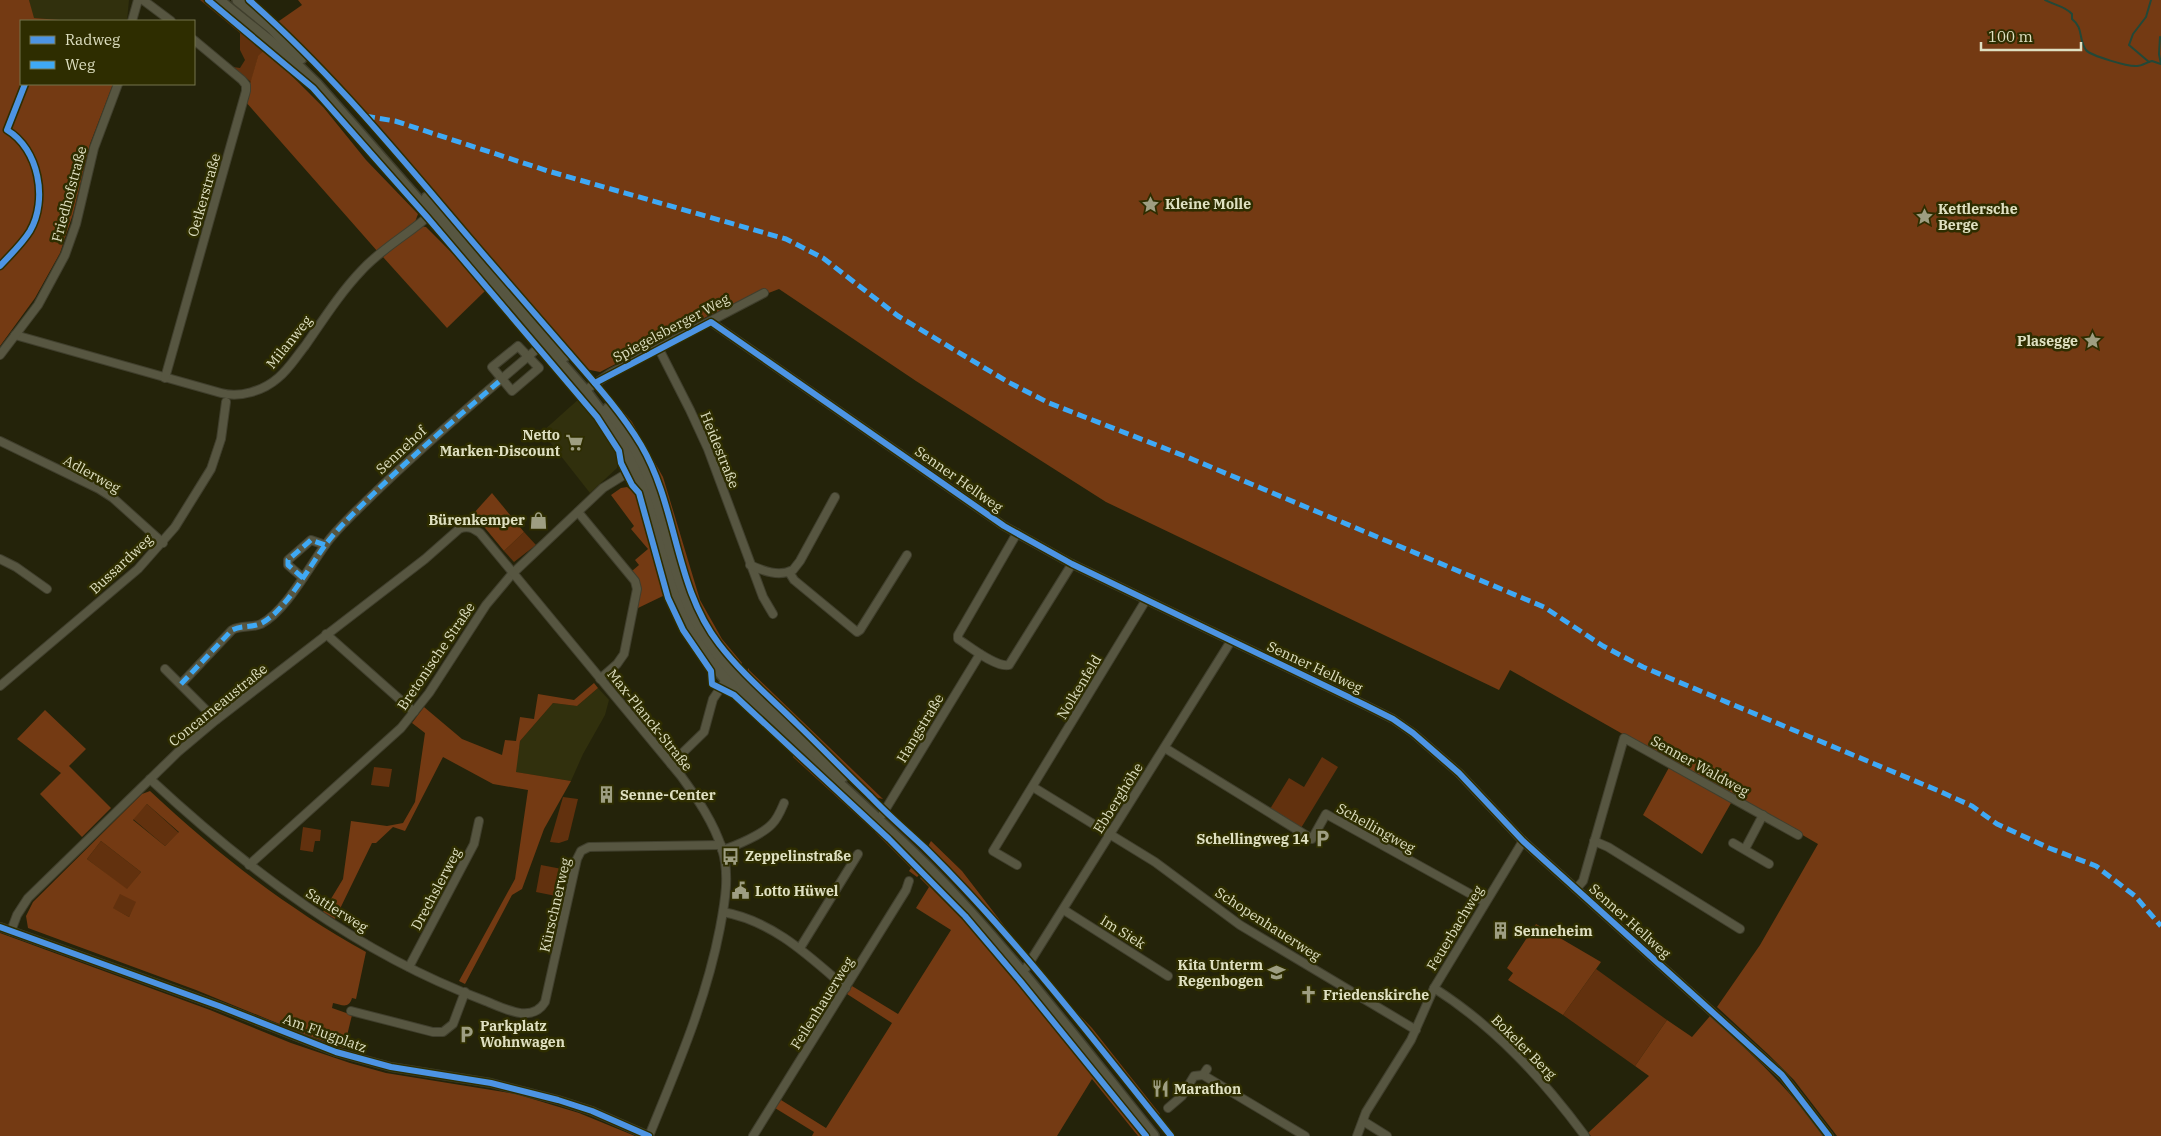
<svg xmlns="http://www.w3.org/2000/svg" width="2161" height="1136" viewBox="0 0 2161 1136" font-family="'IBM Plex Serif',serif">
<rect width="100%" height="100%" fill="#24230a"/>
<g fill="#31300d">
<polygon points="29,0 129,0 127,21 73,21 33,18"/>
<polygon points="580,398 603,427 620,457 617,468 590,493 542,432"/>
<polygon points="598,688 609,700 605,715 583,754 571,781 515,772 520,741 553,703 577,706"/>
</g>
<g fill="#62310e">
<polygon points="200,0 206,0 269,50 263,51 258,57 251,82 233,67 240,68 245,60 240,50 240,33"/>
<polygon points="524,532 536,545 514,562 504,551"/>
<polygon points="1322,757 1338,767 1301,828 1270,809 1289,778 1304,787"/>
<polygon points="374,767 392,769 389,787 371,785"/>
<polygon points="563,797 578,799 568,840 559,843 550,842"/>
<polygon points="147,804 179,833 165,846 133,819"/>
<polygon points="303,827 321,830 320,841 315,841 313,852 300,850"/>
<polygon points="101,841 141,872 127,890 87,859"/>
<polygon points="541,865 562,869 556,896 536,892"/>
<polygon points="120,893 137,902 129,917 112,908"/>
<polygon points="1596,969 1667,1020 1635,1066 1563,1015"/>
</g>
<g fill="#743a13" fill-rule="evenodd">
<polygon points="0,0 29,0 34,18 73,21 21,21 21,84 113,84 90,144 73,214 60,253 35,298 0,346"/>
<path d="M298 0H2161V1136H1837L1794 1080 1769 1055 1717 1007 1760 945 1818 844 1735 796 1702 854 1643 815 1672 762 1510 670 1499 690 1106 502 916 381 779 289 710 315 600 372 585 369C482 251 382 130 272 18L279 21 302 5Z"/>
<polygon points="263,51 268,52 324,108 366,160 418,214 415,222 378,252 245,101 258,56"/>
<polygon points="420,226 426,227 456,257 485,291 447,328 383,257"/>
<path d="M602 386 632 422 663 477 700 600 722 639 742 663 741 665 744 671C721 646 703 620 691 589 672 542 667 494 644 448 636 431 605 401 602 386Z"/>
<polygon points="627,487 635,493 665,595 638,608 639,586 632,571 639,565 635,560 648,549 631,529 634,526 611,495 621,488"/>
<polygon points="492,493 524,532 504,551 476,517 474,513"/>
<polygon points="749,668 749,670 883,799 874,797 746,672"/>
<polygon points="594,683 598,688 577,706 553,703 520,741 516,772 571,781 544,829 522,889 512,895 465,984 459,981 515,879 528,790 493,784 443,757 405,831 393,827 376,843 372,843 335,919 323,912 343,879 351,821 387,826 403,823 415,802 425,733 412,723 424,707 462,739 502,755 505,740 516,741 520,717 534,719 538,694 574,700"/>
<polygon points="45,710 86,749 69,766 111,808 82,837 40,794 61,773 17,739"/>
<polygon points="793,752 875,827 873,830 793,757"/>
<path d="M150 791C216 853 287 908 366 952L356 999 352 998C349 1009 342 1005 333 1003L332 1008 352 1015 344 1048 309 1036 196 990 28 928 26 916 33 902 142 794ZM147 804 179 832 165 846 133 820ZM101 841 141 872 127 889 87 859ZM120 894 136 902 129 917 113 908Z"/>
<polygon points="877,829 922,872 917,877 909,871 911,868 875,832"/>
<polygon points="931,841 962,871 1026,954 976,897 927,848"/>
<polygon points="924,874 990,946 1144,1136 1138,1136 1092,1079 1057,1136 812,1136 814,1132 775,1108 781,1100 826,1128 892,1023 847,994 852,986 898,1014 951,930 916,908 929,887 920,878"/>
<polygon points="1536,924 1601,962 1563,1015 1508,980 1513,973 1507,968"/>
<polygon points="0,933 210,1010 291,1043 350,1063 386,1073 516,1094 579,1113 635,1136 0,1136"/>
<polygon points="1035,964 1057,992 1092,1028 1160,1114 1157,1117"/>
<path d="M1710 1016C1751 1053 1791 1090 1823 1136H1591L1588 1133 1649 1076 1635 1066 1667 1020 1692 1037Z"/>
</g>
<g fill="none" stroke-linecap="round" stroke-linejoin="round">
<g stroke="#224838" stroke-width="2">
<path d="M2045 0C2054 5 2065 6 2072 14V19C2084 28 2078 39 2086 50 2091 56 2129 67 2137 66 2142 66 2147 62 2152 61L2161 64"/>
<polyline points="2160,37 2159,54 2161,64"/>
<polyline points="2149,62 2129,45 2133,34 2146,17 2151,0"/>
</g>
<defs>
<g id="street">
<polyline points="143,0 171,21"/>
<polyline points="132,21 138,0"/>
<polyline points="711,322 1004,526 1072,564 1365,705 1393,719 1413,733 1459,773 1523,841 1782,1075 1829,1136"/>
<path d="M15 335 221 393C240 398 263 391 278 378 289 369 296 357 305 346 323 320 340 293 362 270 382 248 409 234 431 214"/>
<polygon points="518,346 539,368 512,391 492,367"/>
<polyline points="659,349 690,410 708,449 763,597 773,614"/>
<polyline points="0,355 38,305 65,255 76,224 94,148 118,84"/>
<polyline points="165,378 246,91 246,85 242,80 194,40"/>
<polyline points="590,387 611,373 764,293"/>
<polyline points="0,441 99,489 113,498 163,543"/>
<polyline points="578,512 635,581 637,589 624,654 617,664 600,679"/>
<path d="M1017 533 958 635V639C969 646 996 668 1009 665L1072 564"/>
<polyline points="0,559 16,567 47,589"/>
<path d="M750 565C763 571 779 577 793 570L800 561 835 497"/>
<polyline points="789,572 794,580 857,632 860,630 907,555"/>
<polyline points="303,578 288,565 288,560 311,540 325,545"/>
<polyline points="326,634 414,712"/>
<polyline points="165,669 216,720"/>
<path d="M181 684 232 630C241 625 252 628 261 624 286 611 309 567 326 544 333 534 342 525 351 516 412 455 477 399 543 344"/>
<polyline points="0,686 138,569 175,527 211,469 221,439 226,402"/>
<polyline points="1165,748 1312,839 1326,814 1485,902"/>
<polyline points="671,764 704,732 713,699 728,677"/>
<path d="M150 779C248 870 357 953 483 1000 502 1007 531 1025 545 1002L577 859 581 851 589 847 721 845"/>
<polyline points="1033,787 1155,862 1240,925 1416,1030"/>
<polyline points="882,815 980,654"/>
<polyline points="1594,841 1608,847 1740,929"/>
<polyline points="1733,843 1769,864"/>
<polyline points="1745,849 1763,815"/>
<path d="M722 850C736 846 763 834 772 824 778 818 781 810 784 803"/>
<polyline points="249,865 401,728 429,693 486,605 512,574 603,488 637,467"/>
<polyline points="1017,865 993,851 1146,600"/>
<polyline points="1576,889 1583,881 1624,738 1798,835"/>
<polyline points="1064,910 1168,976"/>
<path d="M723 912C773 921 809 956 846 988"/>
<polyline points="0,927 219,1006 336,1052 391,1067 491,1083 558,1100 592,1111 649,1136"/>
<path d="M11 931 17 915 28 898 178 752 216 720 425 559 459 529C467 525 473 528 480 533L681 776C697 798 714 823 722 849 730 874 725 902 720 928 706 1001 677 1067 649 1136"/>
<polyline points="800,948 858,854"/>
<polyline points="409,967 474,844 479,821"/>
<polyline points="1026,968 1231,641"/>
<path d="M1434 988C1495 1027 1542 1078 1585 1136"/>
<polyline points="351,1011 433,1032 443,1032 453,1024 465,992"/>
<polyline points="1207,1069 1203,1075 1305,1136"/>
<polyline points="1168,1108 1182,1096 1194,1076 1203,1075"/>
<polyline points="1363,1121 1387,1136"/>
<polyline points="753,1136 906,890 909,881"/>
<polyline points="1357,1136 1366,1112 1411,1040 1434,988 1523,841"/>
</g>
<g id="secondary">
<path d="M218 0 284 53 317 85 585 391C606 419 627 448 640 481 653 515 660 551 671 586 679 613 694 639 711 661 732 689 761 712 786 735 834 780 883 823 929 869 1010 952 1081 1046 1153 1136"/>
<polyline points="238,0 271,27 301,58"/>
<polyline points="427,198 564,356"/>
<path d="M608 409C621 426 634 443 643 463 665 509 670 563 691 610 721 674 791 729 842 777"/>
</g>
</defs>
<use href="#street" stroke="#403f2d" stroke-width="10"/>
<use href="#secondary" stroke="#403f2d" stroke-width="14"/>
<use href="#street" stroke="#575641" stroke-width="8"/>
<use href="#secondary" stroke="#575641" stroke-width="11"/>
<g stroke="#3fa9f5" stroke-width="5" stroke-dasharray="10 5" stroke-linecap="butt">
<polyline points="365,116 395,121 548,171 786,239 823,258 898,316 1008,382 1049,403 1187,457 1544,607 1603,646 1643,667 1939,791 1972,806 1997,824 2049,848 2096,866 2135,896 2161,926"/>
<polyline points="303,578 288,565 288,560 311,540 325,545"/>
<path d="M181 684 232 630C242 625 252 628 262 623 286 610 309 567 326 544 333 535 341 526 349 518 397 469 449 424 501 380"/>
</g>
<defs>
<g id="cycleway">
<polyline points="208,0 313,88 427,217 597,417 619,451 621,463 632,485 639,493 668,598 683,630 711,671 712,684 734,695 889,839 965,916 1021,982 1146,1136"/>
<path d="M249 0C338 78 413 173 490 262 516 292 542 322 568 352 594 382 621 412 641 445 678 508 674 586 719 644 742 674 771 698 797 724 822 748 846 773 871 797 888 815 907 831 925 848 1015 937 1092 1038 1171 1136"/>
<path d="M0 266C10 255 22 244 30 231 48 200 39 149 7 130L25 84"/>
<polyline points="595,383 711,322 1004,526 1072,564 1365,705 1393,719 1413,733 1459,773 1523,841 1782,1075 1829,1136"/>
<polyline points="0,927 219,1006 336,1052 391,1067 491,1083 558,1100 592,1111 649,1136"/>
</g>
</defs>
<use href="#cycleway" stroke="#2e2d00" stroke-width="9"/>
<use href="#cycleway" stroke="#4d94e3" stroke-width="6"/>
</g>
<defs>
<symbol id="sight-bare" viewBox="-9 -9 18 18"><path d="M0-6L1.8-2.2L6-1.7L2.9 1.2L3.7 5.4L0 3.3L-3.7 5.4L-2.9 1.2L-6-1.7L-1.8-2.2Z" fill="#9e9e81" stroke="#2e2d00" stroke-width="2.5" paint-order="stroke"/></symbol>
<symbol id="supermarket-bare" viewBox="-9 -9 18 18"><path d="M-6-5.5h2.5l.6 2H6L4.5 2H-2.5L-4.4-4H-6ZM-1.5 3.2a1.3 1.3 0 1 0 .1 0ZM3 3.2a1.3 1.3 0 1 0 .1 0Z" fill="#9e9e81" stroke="#2e2d00" stroke-width="2.5" paint-order="stroke"/></symbol>
<symbol id="shop-bare" viewBox="-9 -9 18 18"><path d="M-5-2.5h2.3a2.7 3.5 0 0 1 5.4 0H5L5.5 6h-11ZM-1.5-2.5h3a1.5 2.3 0 0 0-3 0Z" fill="#9e9e81" stroke="#2e2d00" stroke-width="2.5" paint-order="stroke"/></symbol>
<symbol id="building-bare" viewBox="-9 -9 18 18"><path d="M-4-6H4V6H1V3H-1V6H-4ZM-2.5-4.3h1.7v1.8h-1.7ZM.8-4.3h1.7v1.8H.8ZM-2.5-1h1.7V.8h-1.7ZM.8-1h1.7V.8H.8Z" fill="#9e9e81" stroke="#2e2d00" stroke-width="2.5" paint-order="stroke"/></symbol>
<symbol id="parking-bare" viewBox="-9 -9 18 18"><path d="M-3.5-5.5H1a3.5 3.5 0 0 1 0 7H-1V5.5H-3.5ZM-1-3.4V-.6H.8a1.4 1.4 0 0 0 0-2.8Z" fill="#9e9e81" stroke="#2e2d00" stroke-width="2.5" paint-order="stroke"/></symbol>
<symbol id="bus-bare" viewBox="-9 -9 18 18"><path d="M-5-6H5V4H4V6H2V4H-2V6H-4V4H-5ZM-3.5-4V0h7V-4ZM-3.5 1.2v1.5H-2V1.2ZM2 1.2v1.5H3.5V1.2Z" fill="#9e9e81" stroke="#2e2d00" stroke-width="2.5" paint-order="stroke"/></symbol>
<symbol id="civic-bare" viewBox="-9 -9 18 18"><path d="M-.6-6.5H3V-4.5H.6V-3L4-1V1h2V6H-6V1h2V-1L-.6-3ZM-1.2 2.5V6h2.4V2.5Z" fill="#9e9e81" stroke="#2e2d00" stroke-width="2.5" paint-order="stroke"/></symbol>
<symbol id="school-bare" viewBox="-9 -9 18 18"><path d="M0-5L7-2L0 1L-7-2ZM-4 1L0 2.5L4 1V4Q0 6-4 4Z" fill="#9e9e81" stroke="#2e2d00" stroke-width="2.5" paint-order="stroke"/></symbol>
<symbol id="church-bare" viewBox="-9 -9 18 18"><path d="M-1.2-6h2.4v3.5h3.3v2.4h-3.3V6h-2.4V-.1h-3.3v-2.4h3.3Z" fill="#9e9e81" stroke="#2e2d00" stroke-width="2.5" paint-order="stroke"/></symbol>
<symbol id="restaurant-bare" viewBox="-9 -9 18 18"><path d="M-5-6h1v4h1v-4h1v4h1v-4h1v5L-1.5 .5V6h-2V.5L-5-1ZM5-6V6H3V1.5H1.5Q1.5-4 5-6Z" fill="#9e9e81" stroke="#2e2d00" stroke-width="2.5" paint-order="stroke"/></symbol>
</defs>
<g fill-rule="evenodd">
<use href="#sight-bare" x="1138" y="192" width="25" height="25"/>
<use href="#sight-bare" x="1912" y="204" width="25" height="25"/>
<use href="#sight-bare" x="2080" y="328" width="25" height="25"/>
<use href="#supermarket-bare" x="562" y="430" width="25" height="25"/>
<use href="#shop-bare" x="526" y="508" width="25" height="25"/>
<use href="#building-bare" x="594" y="782" width="25" height="25"/>
<use href="#parking-bare" x="1310" y="826" width="25" height="25"/>
<use href="#bus-bare" x="718" y="844" width="25" height="25"/>
<use href="#civic-bare" x="728" y="878" width="25" height="25"/>
<use href="#building-bare" x="1488" y="918" width="25" height="25"/>
<use href="#school-bare" x="1264" y="960" width="25" height="25"/>
<use href="#church-bare" x="1296" y="982" width="25" height="25"/>
<use href="#parking-bare" x="454" y="1022" width="25" height="25"/>
<use href="#restaurant-bare" x="1148" y="1076" width="25" height="25"/>
</g>
<g text-anchor="middle" stroke-width="5" stroke-linejoin="round" paint-order="stroke">
<g font-size="14" fill="#dfe0c1" stroke="#2e2d00">
<text transform="translate(69 194) rotate(-75)" y="5">Friedhofstraße</text>
<text transform="translate(204 195) rotate(-74)" y="5">Oetkerstraße</text>
<text transform="translate(671 328) rotate(-28)" y="5">Spiegelsberger Weg</text>
<text transform="translate(289 342) rotate(-51)" y="5">Milanweg</text>
<text transform="translate(401 450) rotate(-43)" y="5">Sennehof</text>
<text transform="translate(720 450) rotate(68)" y="5">Heidestraße</text>
<text transform="translate(92 474) rotate(29)" y="5">Adlerweg</text>
<text transform="translate(959 479) rotate(35)" y="5">Senner Hellweg</text>
<text transform="translate(121 564) rotate(-43)" y="5">Bussardweg</text>
<text transform="translate(436 656) rotate(-56)" y="5">Bretonische Straße</text>
<text transform="translate(1315 667) rotate(25)" y="5">Senner Hellweg</text>
<text transform="translate(1079 687) rotate(-59)" y="5">Nolkenfeld</text>
<text transform="translate(218 705) rotate(-39)" y="5">Concarneaustraße</text>
<text transform="translate(650 720) rotate(51)" y="5">Max-Planck-Straße</text>
<text transform="translate(920 728) rotate(-59)" y="5">Hangstraße</text>
<text transform="translate(1700 766) rotate(29)" y="5">Senner Waldweg</text>
<text transform="translate(1118 798) rotate(-58)" y="5">Ebberghöhe</text>
<text transform="translate(1376 828) rotate(29)" y="5">Schellingweg</text>
<text transform="translate(436 889) rotate(-62)" y="5">Drechslerweg</text>
<text transform="translate(555 905) rotate(-77)" y="5">Kürschnerweg</text>
<text transform="translate(337 910) rotate(32)" y="5">Sattlerweg</text>
<text transform="translate(1630 921) rotate(42)" y="5">Senner Hellweg</text>
<text transform="translate(1268 924) rotate(33)" y="5">Schopenhauerweg</text>
<text transform="translate(1455 928) rotate(-59)" y="5">Feuerbachweg</text>
<text transform="translate(1123 932) rotate(32)" y="5">Im Siek</text>
<text transform="translate(822 1003) rotate(-58)" y="5">Feilenhauerweg</text>
<text transform="translate(325 1033) rotate(20)" y="5">Am Flugplatz</text>
<text transform="translate(1524 1047) rotate(45)" y="5">Bokeler Berg</text>
</g>
<g font-size="14" font-weight="bold" fill="#dfe0c1" stroke="#2e2d00" text-anchor="start">
<text x="1165" y="209">Kleine Molle</text>
<text x="1938" y="214">Kettlersche<tspan x="1938" dy="16">Berge</tspan></text>
<text x="2078" y="346" text-anchor="end">Plasegge</text>
<text x="560" y="440" text-anchor="end">Netto<tspan x="560" dy="16">Marken-Discount</tspan></text>
<text x="525" y="525" text-anchor="end">Bürenkemper</text>
<text x="620" y="800">Senne-Center</text>
<text x="1309" y="844" text-anchor="end">Schellingweg 14</text>
<text x="745" y="861">Zeppelinstraße</text>
<text x="755" y="896">Lotto Hüwel</text>
<text x="1514" y="936">Senneheim</text>
<text x="1263" y="970" text-anchor="end">Kita Unterm<tspan x="1263" dy="16">Regenbogen</tspan></text>
<text x="1323" y="1000">Friedenskirche</text>
<text x="480" y="1031">Parkplatz<tspan x="480" dy="16">Wohnwagen</tspan></text>
<text x="1174" y="1094">Marathon</text>
</g>
</g>
<rect x="20" y="20" width="175" height="65" fill="#2e2d00" stroke="#75754d"/>
<rect x="30" y="36" width="25" height="8" fill="#4d94e3" stroke="#75754d"/>
<text x="65" y="45" font-size="15" fill="#dfe0c1">Radweg</text>
<rect x="30" y="61" width="25" height="8" fill="#3fa9f5" stroke="#75754d"/>
<text x="65" y="70" font-size="15" fill="#dfe0c1">Weg</text>
<path d="M1981 42v8h100v-8" fill="none" stroke="#dfe0c1" stroke-width="2.5"/>
<text x="1988" y="42" font-size="15" fill="#dfe0c1" stroke="#2e2d00" stroke-width="4" paint-order="stroke">100 m</text>
</svg>
